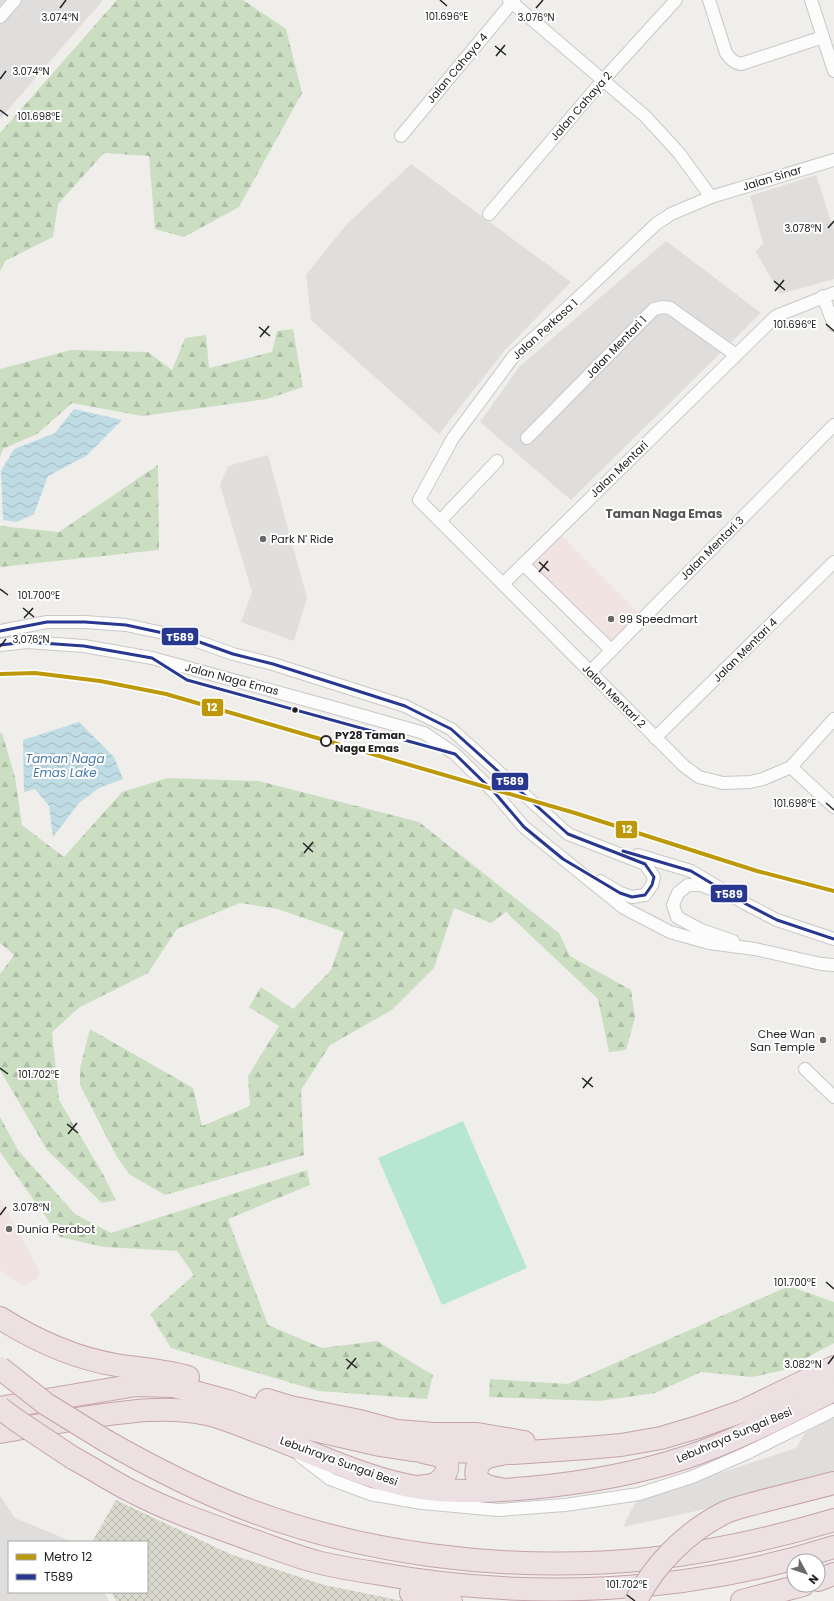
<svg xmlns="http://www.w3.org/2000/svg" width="834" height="1601" viewBox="0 0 834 1601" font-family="Poppins,sans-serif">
<defs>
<pattern id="construction-cross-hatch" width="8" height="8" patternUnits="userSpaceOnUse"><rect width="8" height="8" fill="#d9d9cd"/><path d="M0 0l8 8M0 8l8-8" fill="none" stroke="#babab0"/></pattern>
<pattern id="forest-firs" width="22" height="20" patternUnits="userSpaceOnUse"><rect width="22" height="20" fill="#cbdec1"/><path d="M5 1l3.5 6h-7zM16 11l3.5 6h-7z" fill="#aebea6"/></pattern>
<pattern id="water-waves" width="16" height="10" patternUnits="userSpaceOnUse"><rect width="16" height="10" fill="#bfdbe3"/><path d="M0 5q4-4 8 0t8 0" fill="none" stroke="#a4bcc2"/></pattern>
</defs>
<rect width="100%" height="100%" fill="#f0eeeb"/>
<g fill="#dfdedc">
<polygon points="0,0 103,0 0,119"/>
<polygon points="411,164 571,282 505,350 439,434 311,320 306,275 346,225"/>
<polygon points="816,175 834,230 834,279 780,294 756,252 763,243 750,196"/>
<polygon points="666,241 761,313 571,500 480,422 519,367"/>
<polygon points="834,1416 834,1477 733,1503 623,1527 636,1501 796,1448 805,1433"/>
<polygon points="0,1496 15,1518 73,1542 9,1542 9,1592 104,1592 109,1601 0,1601"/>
</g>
<g fill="#f1e3e1">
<polygon points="559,533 641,615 612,645 528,564"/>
<polygon points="0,1198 40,1272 37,1279 28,1284 24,1285 19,1283 0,1270"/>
</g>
<polygon fill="url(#construction-cross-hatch)" points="116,1500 230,1554 324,1585 403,1601 116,1601 111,1592 147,1592 147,1542 92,1542"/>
<g fill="url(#forest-firs)">
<polygon points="117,0 243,0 286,29 302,93 239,207 184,237 155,229 149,156 104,153 58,204 53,237 5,261 0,271 0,133"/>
<polygon points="293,329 303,387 267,399 142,416 72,403 37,434 3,449 0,457 0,369 71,350 148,352 172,370 185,338 206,335 209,368 272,352 277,331"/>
<polygon points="158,465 159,550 0,567 0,526 59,532"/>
<polygon points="0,733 2,733 15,777 22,825 64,857 122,792 168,778 259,781 419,822 559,933 570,956 631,990 635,1018 626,1050 609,1052 598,999 506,912 491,923 454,908 434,968 392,1010 330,1045 301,1090 304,1155 165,1195 129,1174 117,1157 80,1085 80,1068 90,1029 193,1088 202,1126 250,1106 248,1076 279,1026 249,1007 261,987 293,1009 331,970 344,932 278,909 240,903 177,929 148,973 80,1007 52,1032 59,1100 104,1176 116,1200 102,1203 47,1150 0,1070 0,974 14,955 0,943"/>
<polygon points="0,1117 18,1150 75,1214 111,1233 307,1170 310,1185 228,1219 268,1325 322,1348 377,1341 433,1375 427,1399 319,1391 171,1348 150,1314 194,1275 177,1251 104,1247 60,1237 0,1152"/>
<polygon points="789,1286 834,1302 834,1343 784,1370 752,1377 701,1372 655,1393 599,1401 489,1397 490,1379 568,1384"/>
</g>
<polygon fill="#b7e6d2" points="463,1121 527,1268 442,1305 378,1158"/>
<polygon fill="#e0dfde" points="268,455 307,598 294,641 241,622 252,592 220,485 228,466"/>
<g fill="url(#water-waves)">
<polygon points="74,409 122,420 86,456 48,476 34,514 17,522 3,520 1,471 14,449 55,433"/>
<polygon points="79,722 114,757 123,779 99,788 79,803 53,837 49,806 35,789 24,792 23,740"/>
</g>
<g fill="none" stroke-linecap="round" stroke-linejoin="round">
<defs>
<g id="minor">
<polyline points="509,0 645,116 679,153 711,197"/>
<path d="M709 0 726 53C730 59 734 63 741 64L823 37"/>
<polyline points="811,0 834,71"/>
<polyline points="0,17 15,0"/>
<polyline points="401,136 514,0"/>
<polyline points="834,160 711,197 671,214 656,224 580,296 513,357 453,438 419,500 684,766 699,777 723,783 750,782 763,779 791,767 834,719"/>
<polyline points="489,214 603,80 676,0"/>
<polyline points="823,296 834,325"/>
<polyline points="527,438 654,309 664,307 670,308 736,355"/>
<polyline points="440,521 497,461"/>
<polyline points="523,564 611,650"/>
<polyline points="503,584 776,316 834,293"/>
<polyline points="0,631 47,622 85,622 126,625 191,639 233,654 273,664 405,706 451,729 568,834 645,864 654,877 652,885 645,895 632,897 620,893 600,881"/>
<polyline points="0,645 27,642 84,646 152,658 339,709 424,733 455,754 495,793 524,827 624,908 670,932 709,943 755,949 821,964 834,965"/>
<polyline points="590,672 834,425"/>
<polyline points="655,738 834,562"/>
<polyline points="791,767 834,807"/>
<polyline points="638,855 691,871 746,904 777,920 834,939"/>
<polyline points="713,890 701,885 688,885 678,893 673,905 677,917 701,930 733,941"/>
<polyline points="805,1069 834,1097"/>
<polyline points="300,1456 330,1479 370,1494 422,1503 499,1510 565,1505 639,1494 692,1477 747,1453 834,1410"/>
</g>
<g id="motorway">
<path d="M0 1318C35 1340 74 1358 116 1365 140 1369 164 1370 188 1377"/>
<polyline points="267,1400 290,1407 360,1421 397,1431 435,1434 477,1434 524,1442"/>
<polyline points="0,1408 136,1385 173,1386 228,1401 310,1429 380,1445 412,1450 513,1453 587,1448 621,1445 661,1438 698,1427 743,1411 834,1367"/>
<path d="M0 1432C27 1427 54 1423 82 1418 124 1412 165 1405 207 1414 224 1418 240 1425 256 1431 310 1451 373 1483 429 1489 463 1493 496 1491 529 1488 583 1483 636 1474 687 1457 738 1440 786 1414 834 1390"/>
<path d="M106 1441C143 1462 181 1482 221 1499 353 1555 507 1573 649 1559 711 1552 774 1538 834 1520"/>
<path d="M73 1458C94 1469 114 1483 135 1493 172 1512 211 1525 249 1539 272 1547 294 1556 317 1562 336 1567 356 1570 375 1573 527 1601 687 1594 834 1547"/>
<path d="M418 1487C425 1486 431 1486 437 1483 444 1478 452 1467 444 1459 439 1454 430 1454 423 1452"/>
<path d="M500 1489C495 1488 489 1487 485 1485 473 1479 474 1466 484 1459 489 1456 496 1455 502 1454"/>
<polyline points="763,1501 834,1483"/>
<polyline points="818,1580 834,1574"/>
<polyline points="411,1593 451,1601"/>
<polyline points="742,1601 803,1585"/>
</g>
</defs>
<use href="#minor" stroke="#c9c8c7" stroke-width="14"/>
<use href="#motorway" stroke="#c5a2ac" stroke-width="24"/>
<use href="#minor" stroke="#fdfcfc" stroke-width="12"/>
<use href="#motorway" stroke="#ece0e2" stroke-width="22"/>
<defs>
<g id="motorway-bridge">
<polyline points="0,1368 46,1404 106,1441"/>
<polyline points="0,1408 16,1420 73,1458"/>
<path d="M636 1601C654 1564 688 1531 724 1513 736 1507 750 1505 763 1501"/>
</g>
</defs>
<use href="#motorway-bridge" stroke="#c5a2ac" stroke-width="24" stroke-linecap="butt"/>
<use href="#motorway-bridge" stroke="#ece0e2" stroke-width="22"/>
<defs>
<g id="bus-1">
<polyline points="0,631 47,622 85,622 126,625 191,639 233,654 273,664 405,706 451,729 568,834 645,864 654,877 652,885 645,895 632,897 620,893 563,859 524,827 495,793 455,754 187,680 152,658 84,646 27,642 0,645"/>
<polyline points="623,851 691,871 746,904 777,920 834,939"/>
</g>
</defs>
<use href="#bus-1" stroke="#fff" stroke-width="6"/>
<use href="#bus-1" stroke="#283890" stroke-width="3"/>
<defs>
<polyline id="metro-1" points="0,674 35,673 100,681 166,694 575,813 757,871 834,891"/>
</defs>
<use href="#metro-1" stroke="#fff" stroke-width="7"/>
<use href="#metro-1" stroke="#bd990a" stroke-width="4"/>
</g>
<path fill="none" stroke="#222" stroke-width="1.5" d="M440 0 447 6M60 8 66 0M536 8 543 0M495 46 506 55M496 56 505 45M0 79 6 71M0 110 8 116M828 228 834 221M774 281 785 290M775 291 784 280M826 324 834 331M259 327 270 336M260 337 269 326M539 562 549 571M539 572 548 561M0 589 8 595M23 608 34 617M24 618 33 608M0 647 6 639M826 803 834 810M303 843 313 852M304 853 313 842M0 1068 8 1074M582 1078 593 1087M583 1088 592 1077M67 1124 78 1133M68 1134 77 1123M0 1215 6 1207M826 1282 834 1289M346 1359 357 1368M828 1364 834 1356M347 1369 356 1358M627 1595 635 1601"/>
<g fill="#6a6968" stroke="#fff" stroke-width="1.5">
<circle cx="263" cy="539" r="4"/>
<circle cx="611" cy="619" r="4"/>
<circle cx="823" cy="1040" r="4"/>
<circle cx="9" cy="1229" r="4"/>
</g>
<circle fill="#222" stroke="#fff" stroke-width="1.5" cx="295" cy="710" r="3.5"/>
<circle fill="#fff" stroke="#222" stroke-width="2" cx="326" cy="741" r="5"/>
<g text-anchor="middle" stroke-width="4" stroke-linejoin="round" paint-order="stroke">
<g font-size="11" fill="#222" stroke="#fff">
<text transform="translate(457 68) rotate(-50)" y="4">Jalan Cahaya 4</text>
<text transform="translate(581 106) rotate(-49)" y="4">Jalan Cahaya 2</text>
<text transform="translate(772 178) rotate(-17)" y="4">Jalan Sinar</text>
<text transform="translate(545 329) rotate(-42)" y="4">Jalan Perkasa 1</text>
<text transform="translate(616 347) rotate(-46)" y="4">Jalan Mentari 1</text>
<text transform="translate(619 469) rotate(-44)" y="4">Jalan Mentari</text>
<text transform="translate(712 548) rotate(-45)" y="4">Jalan Mentari 3</text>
<text transform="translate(745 650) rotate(-45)" y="4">Jalan Mentari 4</text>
<text transform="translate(232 679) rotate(15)" y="4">Jalan Naga Emas</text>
<text transform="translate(614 696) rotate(45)" y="4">Jalan Mentari 2</text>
<text transform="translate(734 1435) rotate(-23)" y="4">Lebuhraya Sungai Besi</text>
<text transform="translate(339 1461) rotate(20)" y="4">Lebuhraya Sungai Besi</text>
</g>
<g font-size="11" fill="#222" stroke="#fff" text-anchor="start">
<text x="271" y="543">Park N' Ride</text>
<text x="619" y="623">99 Speedmart</text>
<text x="815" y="1038" text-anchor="end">Chee Wan<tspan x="815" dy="13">San Temple</tspan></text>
<text x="17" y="1233">Dunia Perabot</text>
</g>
<g font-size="11" font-weight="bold" fill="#222" stroke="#fff" text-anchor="start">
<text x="335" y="739">PY28 Taman<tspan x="335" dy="13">Naga Emas</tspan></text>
</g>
<g font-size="12" font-weight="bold" fill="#555" stroke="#fff">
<text x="664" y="518">Taman Naga Emas</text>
</g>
<g font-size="12" font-style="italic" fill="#4a7aab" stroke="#fff">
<text x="65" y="763">Taman Naga<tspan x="65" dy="14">Emas Lake</tspan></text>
</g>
</g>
<g font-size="10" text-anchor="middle" fill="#222" stroke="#fff" stroke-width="4" stroke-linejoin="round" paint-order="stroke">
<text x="447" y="20">101.696°E</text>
<text x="60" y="21">3.074°N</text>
<text x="536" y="21">3.076°N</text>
<text x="31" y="75">3.074°N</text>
<text x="39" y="120">101.698°E</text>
<text x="803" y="232">3.078°N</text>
<text x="795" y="328">101.696°E</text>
<text x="39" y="599">101.700°E</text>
<text x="31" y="643">3.076°N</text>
<text x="795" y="807">101.698°E</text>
<text x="39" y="1078">101.702°E</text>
<text x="31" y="1211">3.078°N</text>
<text x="795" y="1286">101.700°E</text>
<text x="803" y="1368">3.082°N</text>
<text x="627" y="1588">101.702°E</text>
</g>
<g stroke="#fff" stroke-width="1.5">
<rect x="161" y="627" width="38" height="19" rx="4" fill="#283890"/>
<rect x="201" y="698" width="23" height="19" rx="4" fill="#bd990a"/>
<rect x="491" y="772" width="38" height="19" rx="4" fill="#283890"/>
<rect x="615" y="820" width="23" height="19" rx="4" fill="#bd990a"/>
<rect x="710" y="884" width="38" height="19" rx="4" fill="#283890"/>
</g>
<g font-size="11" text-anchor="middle" font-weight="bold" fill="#fff">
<text x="180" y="641">T589</text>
<text x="212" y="711">12</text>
<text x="510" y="785">T589</text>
<text x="627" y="833">12</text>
<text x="729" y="898">T589</text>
</g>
<rect x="8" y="1541" width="140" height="52" fill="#ffffff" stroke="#a7a7a7"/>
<rect x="16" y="1554" width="20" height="6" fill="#bd990a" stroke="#a7a7a7"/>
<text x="44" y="1561" font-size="12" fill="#222222">Metro 12</text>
<rect x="16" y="1574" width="20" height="6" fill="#283890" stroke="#a7a7a7"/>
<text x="44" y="1581" font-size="12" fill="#222222">T589</text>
<g transform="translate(806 1573) rotate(130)"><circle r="19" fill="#ffffff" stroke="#a7a7a7"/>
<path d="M0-3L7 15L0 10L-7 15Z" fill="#6a6968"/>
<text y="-6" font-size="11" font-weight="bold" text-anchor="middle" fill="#222222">N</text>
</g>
</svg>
